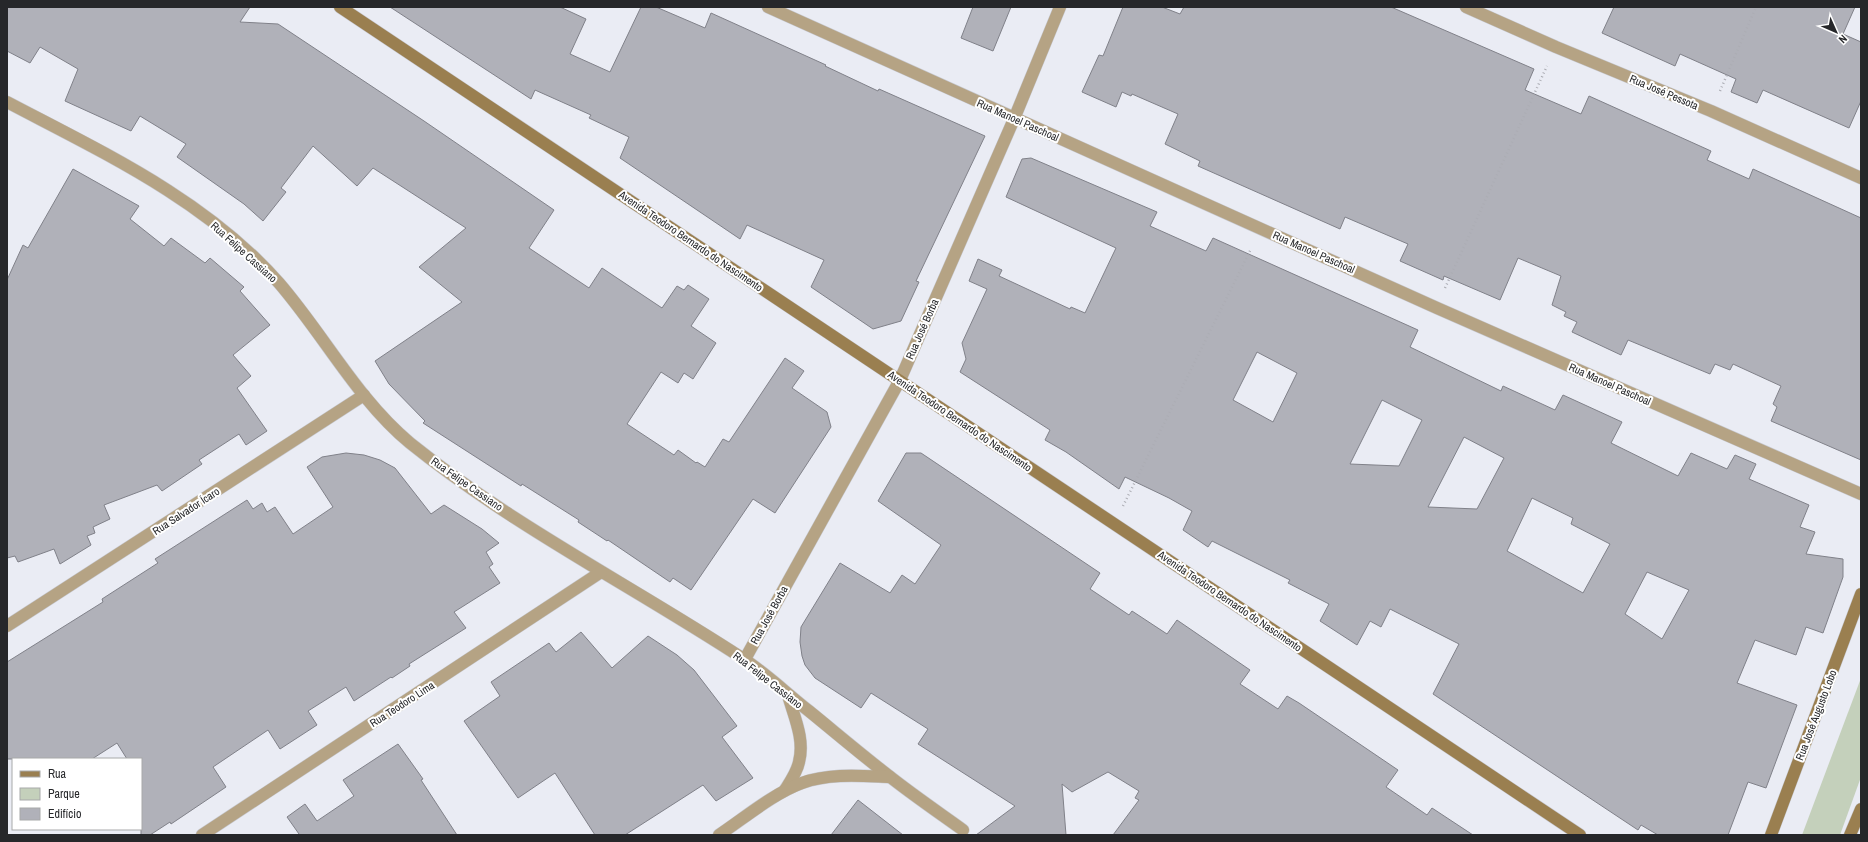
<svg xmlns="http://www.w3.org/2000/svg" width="1868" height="842" viewBox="0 0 1868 842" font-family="'Archivo Narrow',sans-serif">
<rect width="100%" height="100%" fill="#eaecf4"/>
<polygon fill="#c4d0bb" points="1861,678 1861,777 1840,835 1802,835"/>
<g fill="#b0b1b9" stroke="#808189" fill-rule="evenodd">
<polygon points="7,7 250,7 240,22 278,24 424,121 554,210 529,248 589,288 602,268 662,308 677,286 684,290 688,285 709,299 691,326 716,343 693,379 684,373 678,383 661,372 627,424 674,455 678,450 696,463 697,462 705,467 723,439 729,442 785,358 804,371 792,388 827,412 831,427 775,513 753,499 691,590 673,578 670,582 608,540 607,541 578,522 579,520 522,484 521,486 423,423 425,421 389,384 375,361 462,302 419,267 466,228 373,168 357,186 313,146 281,188 286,192 263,221 244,204 177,157 186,144 140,116 131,131 65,101 78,69 40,47 30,63 7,51"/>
<polygon points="390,7 560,7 586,19 570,54 610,72 641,7 656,7 705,28 711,13 826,65 825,66 878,91 879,89 985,136 916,281 919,282 901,321 873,329 811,287 824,260 747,225 740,239 620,158 629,137 589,118 591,115 535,90 531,99"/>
<polygon points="973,7 1011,7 993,51 961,38"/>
<polygon points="1123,7 1162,7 1180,14 1184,7 1391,7 1534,69 1525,90 1581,114 1589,96 1711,151 1707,160 1749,179 1753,169 1861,218 1861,460 1771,421 1777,407 1773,404 1781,386 1733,364 1730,370 1715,364 1710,374 1628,340 1621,355 1572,332 1577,322 1564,316 1566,312 1552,305 1561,276 1518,258 1500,300 1444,276 1443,280 1400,261 1408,244 1345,217 1340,229 1198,166 1200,161 1165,144 1178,114 1132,94 1131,96 1122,92 1116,107 1082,92 1099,55 1103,56"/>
<polygon points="1614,7 1855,7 1843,34 1861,42 1861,101 1849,128 1763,90 1757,103 1731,92 1736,79 1680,54 1675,66 1602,33"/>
<path d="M1031 158 1157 212 1150 226 1206 251 1213 238 1418 330 1410 347 1501 391 1503 386 1555 410 1563 395 1622 422 1611 443 1678 476 1691 453 1727 469 1735 455 1756 464 1749 479 1809 505 1800 527 1815 532 1806 554 1843 559V577L1823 633 1806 627 1796 655 1755 640 1737 683 1797 705 1766 788 1748 782 1728 835H1658L1641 825 1638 830 1433 694 1459 644 1390 609 1381 627 1370 621 1357 645 1320 621 1329 604 1288 583 1290 580 1212 541 1208 547 1183 530 1192 511 1169 498 1125 477 1119 489 1066 452 1045 440 1050 430 960 372 966 359 962 343 987 289 969 281 978 259 1002 270 999 276 1070 309 1071 307 1085 313 1116 248 1006 197 1022 159ZM1257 352 1297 373 1273 422 1233 400ZM1382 400 1422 420 1399 466 1350 464ZM1464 437 1504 458 1477 509 1428 507ZM1532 498 1573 518 1571 524 1610 544 1583 593 1507 551ZM1647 572 1689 590 1662 639 1625 614Z"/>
<polygon points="73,169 139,206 130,219 164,246 171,238 205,263 210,258 244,287 240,291 270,325 233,355 251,376 237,388 267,431 246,445 239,434 199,460 202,464 162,491 157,485 104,505 110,519 93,527 95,533 87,536 91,545 60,564 54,549 18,562 15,556 7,558 7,280 23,245 28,248"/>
<polygon points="346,453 364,455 380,460 395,468 431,514 444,505 482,529 499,543 486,552 493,564 489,567 500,583 454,612 466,628 409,664 410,666 392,678 391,677 354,701 346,687 308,711 317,725 280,749 268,730 213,767 226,787 171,824 170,822 150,835 141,835 141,759 127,759 117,743 92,759 7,759 7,662 103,602 102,599 158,563 155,559 247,500 253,509 262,503 267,512 275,507 293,534 333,507 307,467 322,457"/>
<polygon points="906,453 921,453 1100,573 1090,589 1129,615 1132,611 1167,634 1177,620 1250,670 1240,684 1278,709 1287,696 1299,703 1398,770 1386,787 1427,815 1432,808 1473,835 1113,835 1139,800 1135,798 1139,791 1108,772 1072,792 1062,784 1066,835 976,835 1015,806 918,744 928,729 871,693 861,708 815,678 805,665 802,656 800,642 801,627 840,563 890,593 902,575 915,584 941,545 878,501"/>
<polygon points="581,632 612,668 648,636 677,655 694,670 737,726 722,737 753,778 716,801 703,785 625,835 595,835 555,773 518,798 464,721 500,696 491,682 549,643 556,652"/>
<polygon points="398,744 423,779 421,780 457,835 298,835 299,834 287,817 305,804 317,821 354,796 343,780"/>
<polygon points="858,800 903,835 831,835"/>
</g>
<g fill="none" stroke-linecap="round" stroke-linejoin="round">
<defs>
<g id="street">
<polyline points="768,7 1437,308 1861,494"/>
<polyline points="1466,7 1556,47 1711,111 1861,178"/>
<path d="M7 102C104 153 206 200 279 283 324 335 357 399 410 443 513 526 632 586 742 658 766 673 787 694 809 711 836 733 862 755 889 776 913 795 938 812 963 830"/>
<polyline points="7,626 364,395"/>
<polyline points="745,659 900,380 1014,119 1060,7"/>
<path d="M785 790C790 782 797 772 799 762 805 739 794 717 788 695"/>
<polyline points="202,835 601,572"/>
<path d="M719 835C743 819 774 793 802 783 830 773 861 776 890 777"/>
</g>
<g id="secondary">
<polyline points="340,7 1580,835"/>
<polyline points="1771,835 1861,594"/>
<polyline points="1850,835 1861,809"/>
</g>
</defs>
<use href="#street" stroke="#c7c9d0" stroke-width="13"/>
<use href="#secondary" stroke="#c7c9d0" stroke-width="13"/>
<g stroke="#acadb4" stroke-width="2.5" stroke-dasharray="1 3" stroke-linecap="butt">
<polyline points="1720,91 1756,7"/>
<polyline points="1445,288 1547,66"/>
<polyline points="1123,506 1251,249"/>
</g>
<use href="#street" stroke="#b5a384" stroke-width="12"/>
<use href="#secondary" stroke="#9a7f50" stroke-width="12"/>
</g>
<g text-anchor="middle" stroke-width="4" stroke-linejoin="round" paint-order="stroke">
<g font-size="11" fill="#26272a" stroke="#fff">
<text transform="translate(1664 92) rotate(23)" y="4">Rua José Pessota</text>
<text transform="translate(1018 120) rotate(24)" y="4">Rua Manoel Paschoal</text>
<text transform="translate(691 241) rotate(34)" y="4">Avenida Teodoro Bernardo do Nascimento</text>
<text transform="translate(244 252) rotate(42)" y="4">Rua Felipe Cassiano</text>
<text transform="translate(1314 252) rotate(24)" y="4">Rua Manoel Paschoal</text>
<text transform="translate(922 329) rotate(-66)" y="4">Rua José Borba</text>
<text transform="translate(1610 384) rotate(24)" y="4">Rua Manoel Paschoal</text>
<text transform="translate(960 421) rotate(34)" y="4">Avenida Teodoro Bernardo do Nascimento</text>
<text transform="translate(467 484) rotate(35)" y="4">Rua Felipe Cassiano</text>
<text transform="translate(186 511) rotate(-33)" y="4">Rua Salvador Ícaro</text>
<text transform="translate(1230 601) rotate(34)" y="4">Avenida Teodoro Bernardo do Nascimento</text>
<text transform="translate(769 615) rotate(-61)" y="4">Rua José Borba</text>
<text transform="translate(768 680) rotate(38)" y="4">Rua Felipe Cassiano</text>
<text transform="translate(402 704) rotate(-33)" y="4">Rua Teodoro Lima</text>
<text transform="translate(1816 715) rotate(-69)" y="4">Rua José Augusto Lobo</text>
</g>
</g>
<rect width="1868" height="842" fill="none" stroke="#26272a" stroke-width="16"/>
<rect x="12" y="758" width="130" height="72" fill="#ffffff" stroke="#a8a9aa"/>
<rect x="20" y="771" width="20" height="6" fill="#9a7f50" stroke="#a8a9aa"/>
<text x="48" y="778" font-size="12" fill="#26272a">Rua</text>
<rect x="20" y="788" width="20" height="12" fill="#c4d0bb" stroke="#a8a9aa"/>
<text x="48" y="798" font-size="12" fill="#26272a">Parque</text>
<rect x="20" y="808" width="20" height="12" fill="#b0b1b9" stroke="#a8a9aa"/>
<text x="48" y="818" font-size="12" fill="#26272a">Edifício</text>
<g transform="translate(1836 32) rotate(135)" stroke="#ffffff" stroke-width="3" paint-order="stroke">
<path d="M0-3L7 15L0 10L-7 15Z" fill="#26272a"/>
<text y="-6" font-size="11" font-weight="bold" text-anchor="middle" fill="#26272a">N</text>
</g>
</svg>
